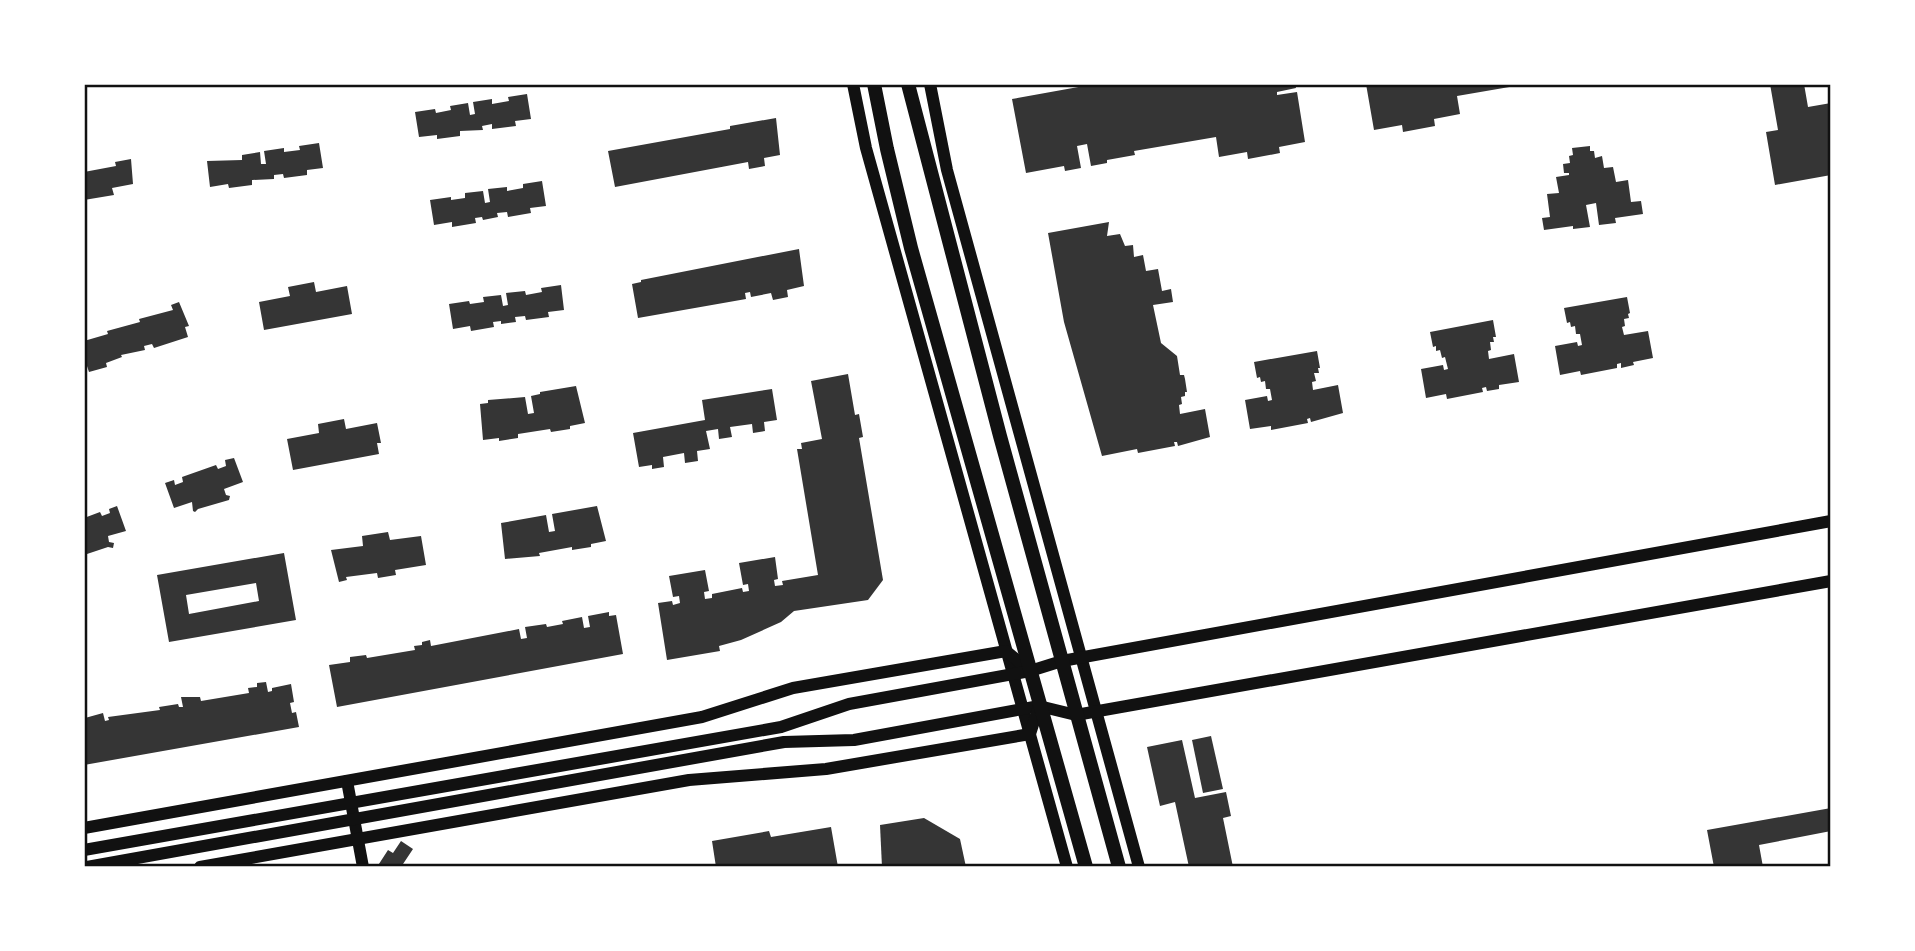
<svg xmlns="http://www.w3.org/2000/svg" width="1915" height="951" viewBox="0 0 1915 951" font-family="'PT Sans',sans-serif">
<rect width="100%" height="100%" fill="#fff"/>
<g fill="#353535" fill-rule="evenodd">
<polygon points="1095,84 1295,84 1296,88 1277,92 1277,95 1297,92 1305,142 1279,147 1280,153 1248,159 1247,152 1219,157 1216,137 1134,151 1135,155 1107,160 1107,163 1091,166 1087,144 1077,146 1081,168 1065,171 1064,166 1026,173 1012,99"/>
<polygon points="1366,84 1520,84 1521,85 1457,96 1460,114 1434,119 1435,126 1403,132 1402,125 1374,130"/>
<polygon points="1770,84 1804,84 1808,107 1831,103 1831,175 1775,185 1766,132 1778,130"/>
<polygon points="527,94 531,119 515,121 516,126 492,129 492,124 482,126 483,130 460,131 460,136 437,139 437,135 419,137 415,112 435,109 436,113 451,110 450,106 468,103 470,115 475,114 473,102 492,99 492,104 509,101 508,97"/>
<polygon points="776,118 780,155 764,158 765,166 749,169 748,162 615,187 608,151 730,129 730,126"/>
<polygon points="319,143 323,168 307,170 307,175 284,178 283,174 274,175 274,179 252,180 252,185 229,188 228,184 210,187 207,161 242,160 242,155 260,152 261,164 266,164 264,151 284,148 284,152 300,150 299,146"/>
<polygon points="1590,146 1590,151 1594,151 1595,158 1602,156 1604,168 1613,167 1616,182 1628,180 1631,202 1641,201 1643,214 1615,218 1616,223 1599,225 1596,203 1586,205 1590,227 1573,229 1573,226 1544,230 1542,218 1550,217 1547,194 1559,193 1556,177 1569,175 1569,173 1564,173 1563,164 1570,163 1569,156 1573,155 1572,148"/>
<polygon points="131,159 133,184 112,188 114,195 84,200 84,172 116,166 115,162"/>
<polygon points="542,181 546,206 530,208 531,213 508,217 507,212 497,213 498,217 483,220 482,217 475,218 476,223 452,227 452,222 434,225 430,200 451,197 451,200 465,198 465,193 483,191 485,203 490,202 488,189 507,187 507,191 523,188 523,184"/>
<polygon points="1109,222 1107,236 1120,234 1125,246 1133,245 1134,257 1143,255 1146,271 1158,269 1162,291 1171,289 1173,302 1153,305 1161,343 1177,356 1180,375 1184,375 1185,379 1187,392 1185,392 1185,396 1181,397 1182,404 1179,405 1180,414 1205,409 1210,437 1178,446 1177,442 1174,442 1175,446 1138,453 1137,449 1102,456 1064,322 1048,233"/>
<polygon points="799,249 804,286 787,290 788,297 773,300 771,293 751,297 750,292 745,293 746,299 638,318 632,284 641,282 641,280"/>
<polygon points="314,282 316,292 347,286 352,314 264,330 259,302 290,296 288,287"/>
<polygon points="561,285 564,310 548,312 549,317 526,320 525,316 515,317 516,322 501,324 501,321 493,322 494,327 471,331 470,326 453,329 449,304 469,301 470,304 484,302 483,297 501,295 503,306 508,305 506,293 525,291 526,295 542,292 541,288"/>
<polygon points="1627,297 1630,313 1628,314 1629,318 1624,319 1625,326 1622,327 1624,335 1648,331 1653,358 1633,362 1634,365 1621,368 1621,363 1617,364 1617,368 1581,375 1580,371 1560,375 1555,346 1577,342 1578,346 1582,345 1580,334 1576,334 1575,326 1571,327 1570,322 1567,323 1564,308"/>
<polygon points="179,302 189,326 185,327 188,337 154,348 152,344 144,346 145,350 121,355 122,357 106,363 107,367 89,372 86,363 84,364 84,341 108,334 107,331 140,322 139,319 173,310 171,305"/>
<polygon points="1493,320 1496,337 1493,337 1494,342 1490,342 1491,350 1488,351 1489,359 1514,354 1519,382 1499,385 1499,389 1487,391 1486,387 1482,388 1483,392 1447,399 1446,394 1426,398 1421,369 1443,365 1444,370 1448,369 1445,357 1442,358 1440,350 1436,351 1436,346 1433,347 1430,332"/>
<polygon points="1317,351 1320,368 1318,368 1319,373 1314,373 1316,381 1312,382 1313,390 1338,385 1343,413 1311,422 1310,418 1307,419 1308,423 1271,430 1271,426 1250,429 1245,400 1267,396 1268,401 1272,400 1270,389 1266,389 1265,381 1261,382 1260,377 1257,378 1254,362"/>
<polygon points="848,374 855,415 859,414 863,437 859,438 883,580 868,600 794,611 781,622 741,640 719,646 720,651 667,660 658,603 672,601 673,605 680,603 679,596 673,597 669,576 705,570 709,591 704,592 705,599 712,598 712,594 742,588 743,592 749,591 748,584 743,585 739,563 775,557 778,579 774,580 775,586 783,585 782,581 818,575 797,449 802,449 801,443 822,439 811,381"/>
<polygon points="576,386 585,423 570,426 570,429 551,432 550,429 518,434 518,438 499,441 499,438 483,440 480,404 488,403 488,400 525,397 528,414 534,413 531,396 540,394 540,392"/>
<polygon points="772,389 777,420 764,422 765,431 753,433 752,424 730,427 732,437 719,439 718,429 706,431 710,449 697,451 698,461 685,463 684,453 663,457 664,467 652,469 652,465 639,467 633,433 705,420 702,400"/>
<polygon points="344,419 346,429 377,423 381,443 377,443 379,454 293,470 287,439 319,433 318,424"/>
<polygon points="234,458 243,482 224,489 226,495 230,496 229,500 198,509 195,512 193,511 192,502 174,508 165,483 174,480 175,485 183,482 182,477 216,465 218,469 226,466 225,460"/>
<polygon points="117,506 126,531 108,536 109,542 114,543 113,548 108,547 84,555 84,518 100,512 102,516 110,513 109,509"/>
<polygon points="597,506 606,541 591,544 591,547 572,550 572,547 539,553 540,556 505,559 501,523 546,515 549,532 555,531 552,514"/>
<polygon points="388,532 390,540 421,536 426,565 395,570 396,575 378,578 377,573 346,577 347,580 339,582 331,550 363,546 362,536"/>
<path d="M284 553 296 620 169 642 157 575ZM256 583 259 601 189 614 186 595Z"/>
<polygon points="609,612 609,616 616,615 623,654 337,707 329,665 350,662 350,657 366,655 367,658 415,650 414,646 422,645 422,642 430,640 431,646 519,629 521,639 527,638 525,627 546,624 547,627 563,624 562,621 582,617 584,628 590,627 588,616"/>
<polygon points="266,682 268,692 272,691 272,688 291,684 294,702 290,703 292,713 296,712 299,727 84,765 85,718 103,713 105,721 109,720 108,717 160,710 159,707 178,704 179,707 183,707 181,697 200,697 201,701 249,693 248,688 257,687 257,683"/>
<polygon points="1211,736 1223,789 1203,793 1192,740"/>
<polygon points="1182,740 1195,798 1226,792 1231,816 1223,818 1233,867 1189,867 1175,802 1160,806 1147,747"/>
<polygon points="1831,808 1831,831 1759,845 1763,867 1714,867 1707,830"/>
<polygon points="924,818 960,839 966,867 882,867 880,825"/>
<polygon points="831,827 838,867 716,867 712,841 769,831 771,837"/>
<polygon points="401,841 413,849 401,867 377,867 388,850 393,853"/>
</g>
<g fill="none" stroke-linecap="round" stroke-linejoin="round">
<polyline stroke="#111" stroke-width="12" points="347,781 363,867"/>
<g stroke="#111" stroke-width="12">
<polyline points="853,84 866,148 1067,867"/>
<polyline points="930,84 947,170 1139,867"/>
<polyline points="84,828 702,717 793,688 1006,651 1030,671"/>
<polyline points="84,850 781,727 849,704 1030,671 1062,661 1831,521"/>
<polyline points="87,867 784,742 854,740 1039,706 1076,715 1831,581"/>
<polyline points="200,867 689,780 826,769 1030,734 1039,706"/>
</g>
<g stroke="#111" stroke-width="14">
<polyline points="874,84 887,149 911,248 1086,867"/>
<polyline points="908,84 1000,436 1119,867"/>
</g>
</g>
<rect width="1915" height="951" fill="none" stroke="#ffffff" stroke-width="172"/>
<rect x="86" y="86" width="1743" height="779" fill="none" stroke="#111" stroke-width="2.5"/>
</svg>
